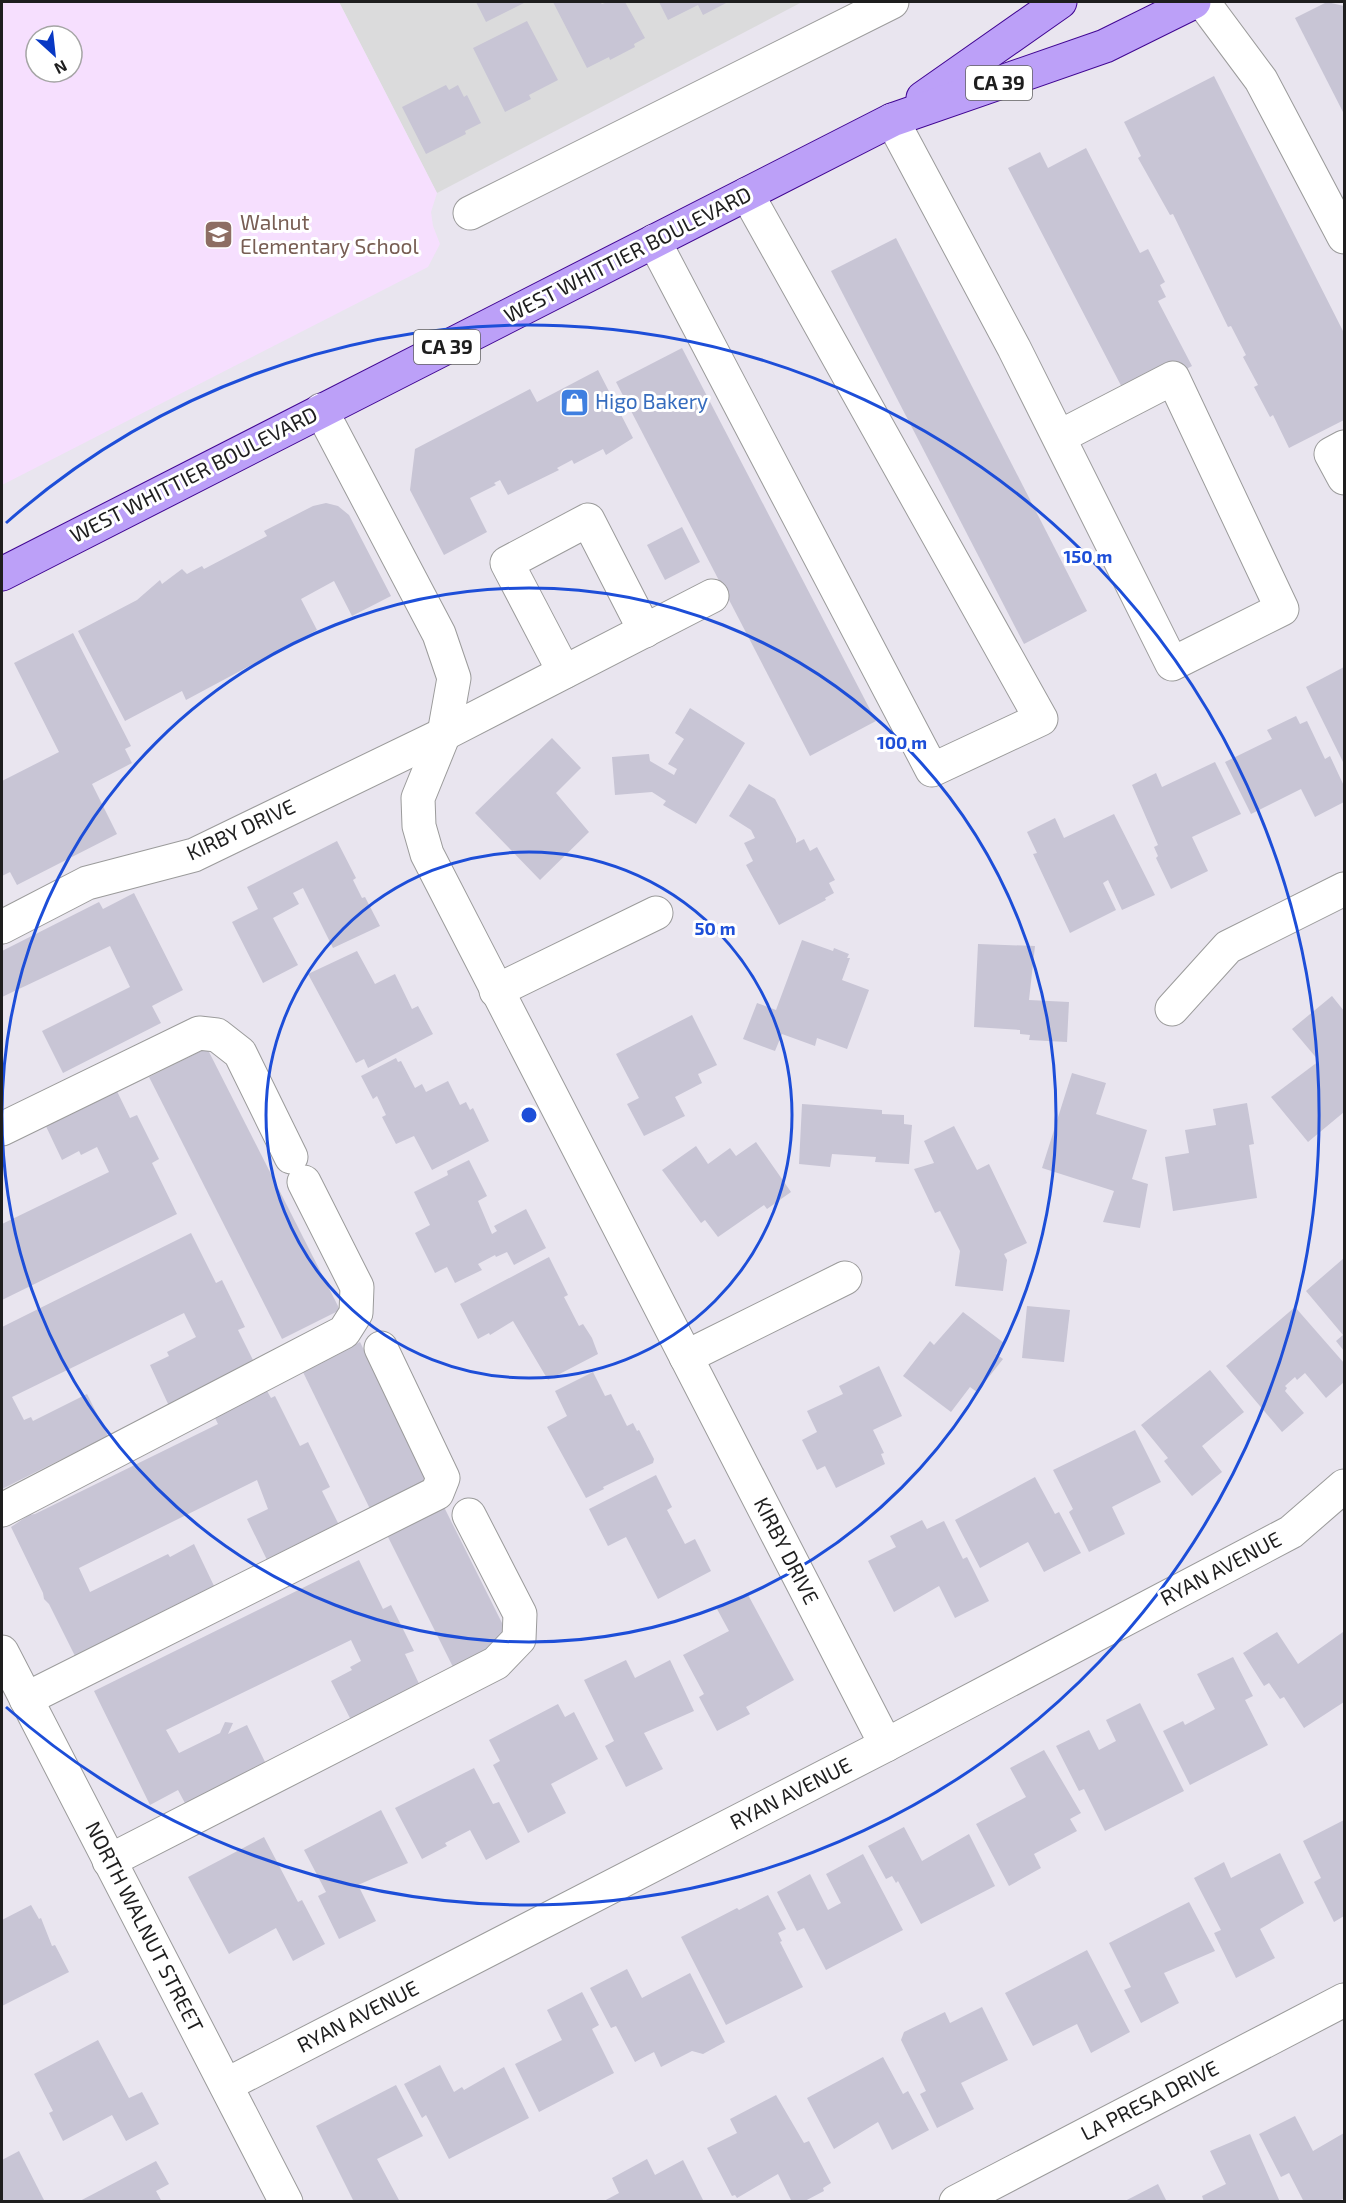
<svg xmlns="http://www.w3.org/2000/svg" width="1346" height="2203" viewBox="0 0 1346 2203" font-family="'Exo 2',sans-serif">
<rect width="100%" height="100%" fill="#e9e5ef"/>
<polygon fill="#dbdbdc" points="339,2 802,2 437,193"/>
<path fill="#f6dffe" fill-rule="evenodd" d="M2 2H339L437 193 431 212 433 226 440 244 428 267 2 485ZM36 36H72V72H36Z"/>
<g fill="#c8c5d5">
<polygon points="476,2 526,2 486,22"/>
<polygon points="553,2 600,2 602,4 608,2 625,2 645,38 634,44 635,47 610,60 609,57 587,68"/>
<polygon points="659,2 728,2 703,15 698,5 668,20"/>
<polygon points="1327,2 1344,6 1344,114 1295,18"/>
<polygon points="527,21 558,80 529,95 531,99 505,112 473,48"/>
<polygon points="1214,76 1344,333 1344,420 1289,448 1273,415 1270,417 1254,387 1258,385 1243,357 1246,355 1231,326 1228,327 1173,214 1170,215 1138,158 1141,156 1124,122"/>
<polygon points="446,85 449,90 458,85 464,97 467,95 481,123 465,131 466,134 426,154 402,107"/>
<polygon points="1086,148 1140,253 1148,249 1165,282 1160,285 1166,297 1158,301 1192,366 1128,399 1008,168 1040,152 1048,168"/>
<polygon points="896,238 1087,611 1024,644 831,271"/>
<polygon points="682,348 876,721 810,756 616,382"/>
<polygon points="598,370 633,438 606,455 603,449 574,464 572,460 557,468 559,470 508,495 500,480 494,483 496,485 470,498 487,532 444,555 410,490 415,449 530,389 537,402"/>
<polygon points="326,503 338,506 349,515 391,596 352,616 334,581 301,599 317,630 186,700 182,691 125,721 78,631 137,600 160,580 162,584 182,569 187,574 202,566 204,569 267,536 264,531 313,506"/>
<polygon points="682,527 700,562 665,580 647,545"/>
<polygon points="73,633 131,746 125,749 132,763 92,784 117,834 17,885 10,872 2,876 2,781 59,752 14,663"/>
<polygon points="1344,667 1344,764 1306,687"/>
<polygon points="690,708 745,743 696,824 663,805 666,801 652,792 615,795 612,757 649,754 650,761 674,775 677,769 668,764 684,739 675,733"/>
<polygon points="1296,716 1300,724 1307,721 1325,759 1330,756 1344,786 1344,802 1315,817 1301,789 1251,814 1225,762 1272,739 1267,730"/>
<polygon points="552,738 581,768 556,793 589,832 540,880 475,813"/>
<polygon points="1215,762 1241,814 1192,837 1208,871 1171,889 1156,858 1158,856 1154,847 1158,845 1132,785 1156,773 1162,787"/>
<polygon points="749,784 775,799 796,839 796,843 804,839 810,851 817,847 835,880 829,883 834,893 825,898 826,900 779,925 746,865 753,861 744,843 755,838 751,830 729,816"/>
<polygon points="1114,814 1155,895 1122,910 1108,880 1103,883 1116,910 1070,933 1033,854 1037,853 1027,832 1055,818 1064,838"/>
<polygon points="337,841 356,878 353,880 362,898 365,897 380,926 333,948 303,888 293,893 299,904 273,918 298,965 263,983 232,922 258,909 247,887"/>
<polygon points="134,893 183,990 152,1006 161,1023 63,1073 42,1031 130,987 110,946 2,997 2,951 99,902 103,909"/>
<polygon points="802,940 833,951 834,948 849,954 847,958 850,958 842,980 869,990 847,1049 817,1038 815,1046 782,1034 775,1051 743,1039 757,1003 776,1010"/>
<polygon points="978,944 1035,946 1029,1000 1069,1002 1067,1042 1029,1040 1030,1035 1020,1034 1020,1030 974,1027"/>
<polygon points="357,951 375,984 395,974 412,1009 418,1006 433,1034 368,1068 364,1059 356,1063 308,974"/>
<polygon points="1332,996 1344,1011 1344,1112 1308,1142 1271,1097 1319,1061 1292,1029"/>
<polygon points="692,1015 717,1065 698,1074 702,1083 675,1097 685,1116 644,1136 627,1104 639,1098 616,1054"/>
<polygon points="207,1048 340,1310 282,1339 149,1077"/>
<polygon points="396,1058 398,1062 401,1061 415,1088 422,1084 426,1092 448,1081 460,1105 466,1102 470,1110 473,1108 489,1141 432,1170 414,1136 396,1144 382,1117 386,1115 377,1096 373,1099 361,1076"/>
<polygon points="1072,1073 1106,1083 1096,1114 1147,1130 1132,1179 1148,1184 1140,1228 1103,1222 1114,1191 1042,1168"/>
<polygon points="113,1083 130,1118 137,1115 159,1159 152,1163 177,1214 2,1300 2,1224 109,1172 97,1147 81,1155 79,1151 62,1160 42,1118"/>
<polygon points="1247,1103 1254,1144 1249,1145 1257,1198 1173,1211 1165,1157 1189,1153 1185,1130 1216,1125 1213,1109"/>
<polygon points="802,1104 882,1110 882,1114 904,1115 904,1124 912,1125 909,1164 875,1162 876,1157 832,1154 830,1167 799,1164"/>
<polygon points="954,1126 977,1170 989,1164 1027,1243 1004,1254 1007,1260 1003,1291 955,1286 960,1251 940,1211 935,1213 914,1169 934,1163 924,1141"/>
<polygon points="756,1142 791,1192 767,1209 764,1205 718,1237 705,1220 701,1223 662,1170 696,1146 708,1164 730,1148 736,1156"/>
<polygon points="469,1160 487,1196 478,1201 492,1234 497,1231 494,1226 526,1209 546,1248 514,1265 507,1252 496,1257 495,1255 478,1264 482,1270 455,1283 447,1267 435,1273 415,1233 430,1225 414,1192 448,1175 447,1171"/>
<polygon points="191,1233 216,1283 222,1280 245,1327 238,1330 255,1364 169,1406 150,1365 169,1356 167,1352 196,1337 184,1313 12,1397 24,1420 31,1417 33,1421 87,1394 108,1436 2,1489 2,1327"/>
<polygon points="549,1257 568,1295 564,1297 579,1326 583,1324 592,1338 598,1354 548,1380 513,1321 490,1335 489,1333 478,1339 460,1304"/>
<polygon points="1344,1258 1344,1351 1336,1341 1343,1335 1306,1291"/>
<polygon points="1027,1306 1070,1310 1064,1362 1022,1358"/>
<polygon points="1295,1307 1344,1363 1344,1382 1326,1398 1305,1373 1297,1380 1295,1377 1285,1386 1287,1388 1285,1391 1304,1413 1282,1432 1226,1366"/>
<polygon points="963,1312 1004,1343 996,1354 1003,1359 977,1392 970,1387 951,1412 903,1376 930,1341 934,1345"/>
<polygon points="360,1342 430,1485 372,1513 302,1370"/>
<polygon points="879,1366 902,1416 873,1430 884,1453 881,1454 885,1464 836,1488 825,1466 817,1470 802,1440 817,1432 807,1411 843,1394 839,1386"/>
<polygon points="1210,1370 1244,1412 1202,1446 1222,1472 1192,1496 1164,1461 1168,1458 1141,1425"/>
<polygon points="593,1372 605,1396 611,1394 627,1426 633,1423 637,1431 639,1430 654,1459 653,1463 603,1487 604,1489 586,1498 547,1427 567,1416 555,1391"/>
<polygon points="266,1389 271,1398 275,1396 300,1446 308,1442 330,1487 322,1491 340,1527 268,1562 247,1519 268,1509 257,1480 79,1568 90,1592 168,1554 170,1557 194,1544 215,1588 75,1656 49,1604 44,1599 43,1593 11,1527 29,1515 35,1514 218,1424 213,1414"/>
<polygon points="1135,1430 1161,1482 1112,1507 1125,1534 1089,1552 1069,1512 1073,1509 1053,1470"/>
<polygon points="656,1475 672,1507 667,1510 685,1544 695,1539 711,1571 658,1599 626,1537 608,1546 589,1509"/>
<polygon points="1035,1477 1055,1514 1059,1512 1081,1553 1044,1572 1028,1542 980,1568 955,1520"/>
<polygon points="443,1505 510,1639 453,1667 386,1533"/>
<polygon points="922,1520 927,1529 944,1521 963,1559 967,1557 989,1601 955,1618 939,1586 894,1612 868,1561 896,1547 890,1536"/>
<polygon points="359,1560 383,1609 391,1605 414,1651 405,1654 422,1690 353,1724 331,1681 352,1670 350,1667 361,1661 351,1640 166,1730 179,1753 220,1733 225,1722 233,1723 228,1734 247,1725 267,1766 186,1805 178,1790 150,1805 94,1691"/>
<polygon points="747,1593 794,1680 746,1707 750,1714 717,1731 699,1697 704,1694 683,1655 729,1631 717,1609"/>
<polygon points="1277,1632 1298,1664 1343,1632 1344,1635 1344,1702 1304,1728 1284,1697 1280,1699 1269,1683 1264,1686 1243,1653"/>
<polygon points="1233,1657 1253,1696 1245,1700 1268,1745 1190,1785 1163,1731 1183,1721 1185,1725 1215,1709 1197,1674"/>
<polygon points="626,1660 635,1678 670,1660 694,1711 644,1733 663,1769 626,1787 605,1746 614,1741 584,1680"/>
<polygon points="1140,1703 1184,1791 1105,1831 1084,1789 1079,1791 1056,1746 1089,1730 1099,1750 1116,1741 1106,1720"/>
<polygon points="558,1704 565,1717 574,1712 598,1759 551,1784 566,1813 528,1833 493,1765 500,1761 489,1740"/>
<polygon points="1044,1750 1081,1813 1070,1819 1077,1831 1034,1854 1041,1868 1009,1886 976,1824 1026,1797 1010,1768"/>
<polygon points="474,1768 493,1804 499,1802 520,1842 486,1860 470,1830 445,1843 447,1846 422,1859 395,1808"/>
<polygon points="381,1810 408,1863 358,1885 376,1921 339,1939 318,1896 326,1892 304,1850"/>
<polygon points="1344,1820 1344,1916 1334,1922 1314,1882 1321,1878 1303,1841"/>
<polygon points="904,1827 922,1861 969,1834 995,1886 921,1924 898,1881 896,1883 892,1876 886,1879 868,1846"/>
<polygon points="264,1837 298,1902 302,1900 325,1944 293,1961 276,1928 229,1954 188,1877"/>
<polygon points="1280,1853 1304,1903 1260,1929 1275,1958 1236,1978 1214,1933 1221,1930 1194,1878 1224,1862 1231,1878"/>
<polygon points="863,1854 903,1930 826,1970 804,1928 797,1931 777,1892 810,1874 828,1910 841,1903 826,1874"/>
<polygon points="768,1895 786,1929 778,1933 782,1941 780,1942 803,1987 726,2025 681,1937 737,1908 739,1910"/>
<polygon points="1189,1902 1215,1951 1164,1973 1179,2003 1141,2023 1124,1990 1131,1987 1109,1943"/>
<polygon points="31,1905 39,1919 41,1918 52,1946 55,1945 69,1972 2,2006 2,1920"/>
<polygon points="1087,1950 1130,2032 1091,2053 1077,2024 1033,2046 1005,1993"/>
<polygon points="627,1969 642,1998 690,1973 725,2042 703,2054 692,2051 661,2067 654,2052 635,2062 616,2026 611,2028 590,1988"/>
<polygon points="582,1992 599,2025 592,2029 614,2073 539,2112 515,2064 562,2040 547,2010"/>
<polygon points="982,2007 1008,2060 961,2083 974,2109 937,2128 920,2094 926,2091 901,2040 904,2032 945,2012 950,2023"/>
<polygon points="98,2040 129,2098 142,2092 159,2124 126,2141 112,2115 63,2141 49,2113 53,2111 34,2074"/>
<polygon points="883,2057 903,2094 908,2091 929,2130 892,2150 878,2122 834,2149 807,2098"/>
<polygon points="440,2065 454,2092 462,2087 464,2090 504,2067 529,2118 449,2159 426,2115 422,2118 404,2084"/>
<polygon points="396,2085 423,2136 377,2159 400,2202 354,2202 316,2126"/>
<polygon points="776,2095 804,2143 809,2141 831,2183 823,2188 824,2191 803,2202 792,2202 778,2174 737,2198 735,2195 732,2196 707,2148 737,2133 730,2119"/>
<polygon points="1295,2116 1313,2151 1344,2133 1344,2198 1338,2202 1304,2202 1289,2173 1281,2177 1259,2134"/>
<polygon points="1250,2134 1280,2202 1204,2202 1202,2196 1226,2184 1210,2151"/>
<polygon points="19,2151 45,2202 2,2202 2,2160"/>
<polygon points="647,2159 655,2175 683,2160 704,2202 602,2202 619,2193 612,2178"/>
<polygon points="156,2161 169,2184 156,2191 162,2202 78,2202"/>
<polygon points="1158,2184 1167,2202 1123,2202"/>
</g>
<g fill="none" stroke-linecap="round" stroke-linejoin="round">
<defs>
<g id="minor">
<polyline points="1203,2 1261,80 1344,237"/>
<polyline points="892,120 1014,348 1172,664 1282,609 1173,378 1059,437"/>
<polyline points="470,213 892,2"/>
<polyline points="654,241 932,770 1041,719 747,194"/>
<polyline points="321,410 439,634 454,678 444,734 418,798 419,826 427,854 886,1745"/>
<polyline points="1344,447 1331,454 1344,478"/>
<polyline points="564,672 507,563 588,520 645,631"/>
<polyline points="2,927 87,883 194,855 444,734 712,596"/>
<polyline points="496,991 656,913"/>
<polyline points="1172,1009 1228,947 1344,889"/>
<polyline points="2,1129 199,1033 217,1035 240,1053 291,1157"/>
<polyline points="686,1357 845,1278"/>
<polyline points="2,1510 344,1332 356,1313 357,1287 304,1182"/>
<polyline points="2,1652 286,2202"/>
<polyline points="26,1699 437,1493 443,1478 381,1348"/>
<polyline points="109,1861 496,1663 519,1639 520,1614 469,1515"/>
<polyline points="226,2085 886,1745 1291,1532 1344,1486"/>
<polyline points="956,2202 1344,2000"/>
</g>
<g id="major">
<polyline points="923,98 1060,2"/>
<polyline points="2,574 892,120 1105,46 1194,2"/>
</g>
</defs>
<use href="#minor" stroke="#9b9b9b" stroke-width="35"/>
<use href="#major" stroke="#400692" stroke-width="35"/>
<use href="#minor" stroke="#fff" stroke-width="33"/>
<use href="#major" stroke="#bca0f8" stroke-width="33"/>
</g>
<g fill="none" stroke="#1d4ed8" stroke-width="3">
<circle cx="529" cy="1115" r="263"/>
<circle cx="529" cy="1115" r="527"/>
<path d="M6 523A790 790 0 1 1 6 1707"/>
</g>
<defs>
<symbol id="school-square" viewBox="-11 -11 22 22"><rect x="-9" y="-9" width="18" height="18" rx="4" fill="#8d6e63" stroke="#fff"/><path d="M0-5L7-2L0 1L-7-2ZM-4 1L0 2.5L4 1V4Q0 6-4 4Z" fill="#fff"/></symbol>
<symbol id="shop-square" viewBox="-11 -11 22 22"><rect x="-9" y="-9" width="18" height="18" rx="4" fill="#3f7fe0" stroke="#fff"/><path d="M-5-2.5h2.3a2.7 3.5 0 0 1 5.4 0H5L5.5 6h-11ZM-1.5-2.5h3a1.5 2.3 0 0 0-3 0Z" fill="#fff"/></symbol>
</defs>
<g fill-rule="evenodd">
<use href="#school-square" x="202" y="218" width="33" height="33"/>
<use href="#shop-square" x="558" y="386" width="33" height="33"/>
</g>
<g text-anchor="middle" stroke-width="6" stroke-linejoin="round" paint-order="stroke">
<g fill="#fff" stroke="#626262" stroke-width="1.5">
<rect x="966" y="66" width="66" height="34" rx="4.5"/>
<rect x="414" y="330" width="66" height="34" rx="4.5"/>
</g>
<g font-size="20" font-weight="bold" fill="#1e1e1e">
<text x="999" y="90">CA 39</text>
<text x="447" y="354">CA 39</text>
</g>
<g font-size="21" fill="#785e54" stroke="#fff" text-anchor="start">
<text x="240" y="230">Walnut<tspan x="240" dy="24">Elementary School</tspan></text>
</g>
<g font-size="21" fill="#1e1e1e" stroke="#fff">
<text transform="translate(628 255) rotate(-27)" y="7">WEST WHITTIER BOULEVARD</text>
<text transform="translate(194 475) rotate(-27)" y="7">WEST WHITTIER BOULEVARD</text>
<text transform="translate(241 830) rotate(-25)" y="7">KIRBY DRIVE</text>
<text transform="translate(786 1551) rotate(63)" y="7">KIRBY DRIVE</text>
<text transform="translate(1221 1569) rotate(-28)" y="7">RYAN AVENUE</text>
<text transform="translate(791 1794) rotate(-27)" y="7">RYAN AVENUE</text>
<text transform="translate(144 1927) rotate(63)" y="7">NORTH WALNUT STREET</text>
<text transform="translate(358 2017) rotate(-27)" y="7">RYAN AVENUE</text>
<text transform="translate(1150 2101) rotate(-27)" y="7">LA PRESA DRIVE</text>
</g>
<g font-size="21" fill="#366cbe" stroke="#fff" text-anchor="start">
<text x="595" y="409">Higo Bakery</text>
</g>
</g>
<circle cx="529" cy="1115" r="9" fill="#1d4ed8" stroke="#fff" stroke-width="3"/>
<g font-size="18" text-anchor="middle" font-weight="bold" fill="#1d4ed8" stroke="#fff" stroke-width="6" stroke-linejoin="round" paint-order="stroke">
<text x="1088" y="563">150 m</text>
<text x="902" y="749">100 m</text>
<text x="715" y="935">50 m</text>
</g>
<rect width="1346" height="2203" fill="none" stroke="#1e1e1e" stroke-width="6"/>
<g transform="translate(54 54) rotate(153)"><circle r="28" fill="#ffffff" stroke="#a5a5a5" stroke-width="1.5"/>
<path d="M0-4.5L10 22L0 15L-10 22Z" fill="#0838c4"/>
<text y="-9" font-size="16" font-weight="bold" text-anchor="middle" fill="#1e1e1e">N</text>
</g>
</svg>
